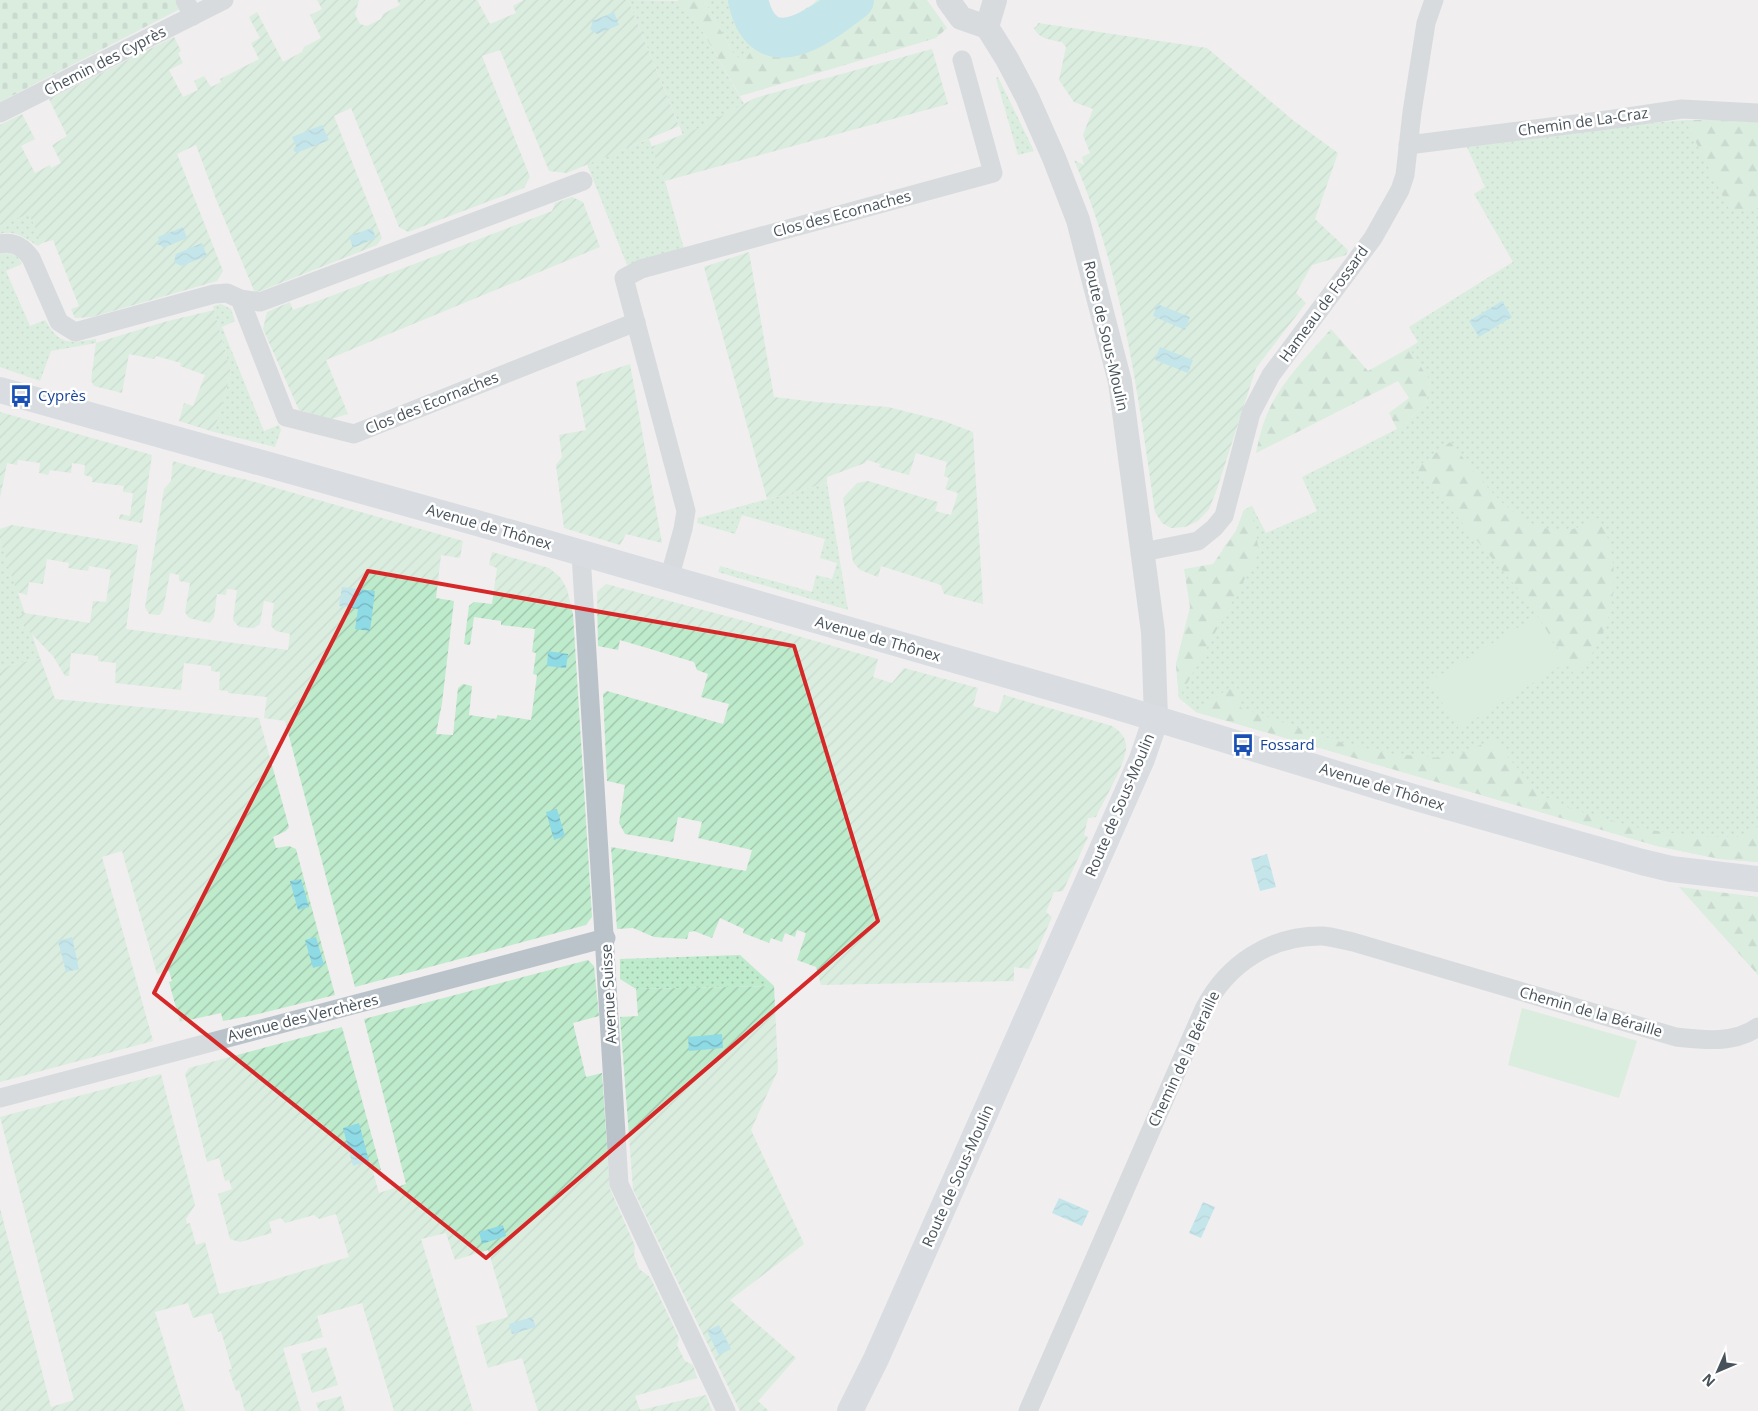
<svg xmlns="http://www.w3.org/2000/svg" width="1758" height="1411" viewBox="0 0 1758 1411" font-family="'Open Sans',sans-serif">
<defs>
<pattern id="grass-dots" width="8" height="8" patternUnits="userSpaceOnUse" patternTransform="scale(1.25)"><rect width="8" height="8" fill="#bfebcd"/><path d="M2 2h.1M6 6h.1" fill="none" stroke="#9dc1a9" stroke-width="1.8" stroke-linecap="round"/></pattern>
<pattern id="forest-firs" width="22" height="20" patternUnits="userSpaceOnUse" patternTransform="scale(1.25)"><rect width="22" height="20" fill="#bfebcd"/><path d="M5 1l3.5 6h-7zM16 11l3.5 6h-7z" fill="#9dc1a9"/></pattern>
<pattern id="cemetery-stones" width="16" height="16" patternUnits="userSpaceOnUse" patternTransform="scale(1.25)"><rect width="16" height="16" fill="#bfebcd"/><path d="M2 7V4a2 2 0 0 1 4 0v3zM10 15v-3a2 2 0 0 1 4 0v3z" fill="#9dc1a9"/></pattern>
<pattern id="garden-furrows" width="10" height="10" patternUnits="userSpaceOnUse" patternTransform="scale(1.25)"><rect width="10" height="10" fill="#bfebcd"/><path d="M-1 1l2-2M0 10L10 0M9 11l2-2" fill="none" stroke="#9dc1a9"/></pattern>
<pattern id="water-waves" width="16" height="10" patternUnits="userSpaceOnUse" patternTransform="scale(1.25)"><rect width="16" height="10" fill="#8edae5"/><path d="M0 5q4-4 8 0t8 0" fill="none" stroke="#76b3bd"/></pattern>
</defs>
<rect width="100%" height="100%" fill="#f0eeee"/>
<g fill="url(#grass-dots)">
<polygon points="628,0 680,1 700,27 744,104 699,129 683,135"/>
<polygon points="704,0 730,0 740,27 754,46 744,62 734,55"/>
<polygon points="998,77 1034,151 1018,155 996,78"/>
<polygon points="1685,120 1758,120 1758,862 1720,859 1657,846 1196,712 1179,698 1176,664 1224,547 1236,531 1244,510 1252,506 1266,533 1317,511 1302,477 1397,429 1426,404 1430,381 1409,348 1418,342 1409,327 1513,262 1474,194 1485,187 1467,147 1651,123"/>
<polygon points="649,139 665,181 684,249 627,265 587,164"/>
<path d="M29 213 42 243 38 246C27 239 14 229 0 234V225Z"/>
<path d="M9 253 17 256 22 264 6 271 30 326 45 320C60 346 69 343 96 339V343L51 351 40 381 0 367V254Z"/>
<polygon points="221,304 231,309 235,321 222,327 264,431 279,425 281,430 275,447 214,432 231,373 213,306"/>
<polygon points="827,483 848,610 718,572 720,566 812,592 816,575 832,579 837,563 820,558 825,539 742,515 735,534 697,523 698,518"/>
<polygon points="0,540 40,658 0,668"/>
<polygon points="740,955 774,986 636,989 620,979 620,959"/>
</g>
<g fill="url(#forest-firs)">
<polygon points="678,0 704,0 734,55 744,62 754,46 740,27 730,0 763,0 766,14 782,23 813,4 817,0 927,0 947,28 936,38 740,96 700,27"/>
<polygon points="1685,120 1758,120 1758,208 1730,211"/>
<path d="M1331 329 1368 371 1409 348 1430 381 1426 404 1397 429 1389 413 1409 398 1398 381 1256 453C1259 439 1262 425 1268 412 1281 382 1310 353 1331 329Z"/>
<path d="M1450 442C1481 478 1518 539 1573 529 1581 527 1590 522 1598 518 1601 525 1606 532 1608 539 1620 577 1613 621 1592 654 1587 662 1581 669 1575 676L1529 602 1416 468Z"/>
<polygon points="1252,506 1259,553 1179,698 1176,664 1190,607 1184,569 1213,564 1236,531 1244,510"/>
<polygon points="1236,683 1241,708 1346,744 1394,754 1439,758 1460,753 1493,740 1541,795 1571,809 1642,829 1702,837 1742,837 1758,827 1758,862 1720,859 1657,846 1196,712"/>
<polygon points="1679,887 1758,897 1758,975"/>
</g>
<polygon fill="url(#cemetery-stones)" points="0,0 175,0 180,9 0,102"/>
<g fill="url(#garden-furrows)">
<polygon points="317,0 359,0 355,14 360,24 367,26 381,19 383,14 400,5 397,0 477,0 490,24 516,13 513,6 524,0 628,0 679,126 567,173 549,171 500,50 482,56 530,177 524,188 408,232 399,227 351,108 334,116 382,238 377,245 255,293 216,199 196,145 177,154 223,271 217,281 92,317 75,318 71,309 79,306 53,240 42,243 29,214 0,225 0,125 22,114 35,139 21,146 35,173 50,165 51,168 61,163 52,145 67,136 49,99 174,37 181,51 178,53 183,63 169,70 183,97 198,90 194,81 204,76 211,87 221,82 220,79 259,59 251,43 260,38 249,17 257,12 283,62 302,52 304,47 321,38 310,15 322,9"/>
<path d="M1038 23 1207 48 1294 121 1338 153 1315 219 1348 250 1346 255 1312 265 1296 293 1306 303 1256 368 1217 489 1209 509 1198 521 1185 527 1171 528 1162 523 1155 512C1138 393 1122 271 1074 160L1084 165 1082 157 1090 153 1083 135 1093 109 1074 102 1059 80 1066 47 1062 42C1051 40 1039 39 1034 28L1037 26Z"/>
<polygon points="932,49 948,104 665,181 651,147 699,128 755,98"/>
<polygon points="572,197 583,202 600,247 326,360 348,414 331,419 299,410 263,329 267,312 290,302 293,310 326,298 552,211 555,203"/>
<polygon points="749,252 774,397 816,402 888,407 944,421 973,432 983,604 944,594 941,585 881,566 878,577 860,570 853,562 843,498 857,483 868,481 938,502 935,511 951,515 958,493 945,489 949,478 944,476 947,462 916,453 909,475 879,467 880,464 867,460 865,463 827,477 827,483 767,499 704,267"/>
<polygon points="214,310 231,373 214,432 179,421 184,403 193,406 205,375 180,366 181,363 156,356 154,359 129,354 122,393 94,386 91,380 96,343 164,322"/>
<polygon points="630,364 662,543 626,534 620,545 564,528 556,465 562,457 559,435 586,430 576,382"/>
<polygon points="0,412 152,455 142,523 119,519 120,514 130,516 133,493 123,492 124,486 92,482 92,477 84,475 85,465 72,463 71,473 50,470 48,475 39,473 40,463 18,460 17,465 7,463 0,498"/>
<polygon points="173,461 219,474 244,479 463,541 460,558 441,555 436,598 454,601 442,703 436,734 453,735 458,688 463,684 472,686 469,715 496,719 498,715 531,720 537,675 533,674 536,653 532,652 535,629 501,625 501,621 474,617 470,645 464,644 469,606 474,602 492,604 497,568 489,565 492,552 549,568 560,577 567,589 573,614 592,917 586,925 355,987 285,721 264,718 267,697 228,693 228,691 219,690 220,672 211,671 211,666 184,663 181,690 115,683 116,663 98,661 98,656 71,653 69,676 65,676 53,656 22,624 19,617 24,613 90,623 93,601 106,602 111,570 89,566 88,571 68,568 69,563 47,559 43,584 29,582 27,595 17,592 0,540 0,529 12,525 138,545 126,629 288,650 290,634 276,631 271,626 274,603 264,601 260,624 254,628 239,627 233,620 237,590 227,589 226,595 217,594 214,617 210,623 189,618 185,612 190,583 179,581 179,575 170,573 163,610 159,615 149,614 145,607 164,489 171,481"/>
<path d="M606 584 752 623 878 659 873 677 892 683 904 668 978 688 973 706 998 713 1004 695 1112 726C1119 731 1124 734 1126 744 1129 758 1103 802 1096 817L1088 818 1084 835 1088 837 1063 891 1054 892 1046 912 1052 917 1029 969 1014 967V981L821 985 816 967 797 960 806 933 797 930 795 937 785 933 782 942 771 938 769 943 743 933 744 929 720 918 712 938 694 931 689 932 687 939 654 937 633 928 617 929 611 847 746 871 752 850 698 838 702 822 678 817 673 842 625 834 619 823 625 785 607 781 603 694 607 691 723 724 729 704 701 697 708 674 697 670 694 662 620 640 618 650 598 646 597 592Z"/>
<polygon points="40,658 55,699 259,718 289,827 286,831 273,837 276,848 289,846 296,849 335,995 254,1015 223,1021 221,1013 180,1022 169,982 172,981 169,971 157,974 122,851 102,857 153,1041 0,1082 0,668"/>
<polygon points="588,960 594,966 599,1016 573,1023 586,1077 602,1073 610,1189 635,1246 634,1255 639,1269 650,1277 679,1338 677,1345 685,1361 693,1365 697,1378 635,1396 640,1410 706,1395 712,1411 538,1411 522,1358 488,1368 476,1326 508,1317 488,1250 455,1260 446,1233 421,1239 473,1411 394,1411 362,1303 317,1316 323,1337 283,1348 301,1411 245,1411 239,1390 236,1391 229,1370 232,1369 221,1331 218,1332 212,1313 193,1318 188,1303 155,1312 185,1411 0,1411 0,1208 51,1407 74,1400 0,1117 161,1074 195,1205 186,1219 187,1224 190,1223 196,1245 205,1242 219,1294 263,1283 349,1257 336,1214 319,1219 314,1215 285,1223 281,1218 269,1222 272,1233 240,1242 230,1239 218,1194 232,1189 229,1180 225,1181 219,1158 207,1162 185,1074 189,1068 342,1027 381,1170 373,1172 379,1193 406,1184 364,1019"/>
<polygon points="774,986 778,1070 751,1130 804,1244 730,1300 796,1358 758,1401 769,1411 740,1411 633,1189 620,1017 638,1016 636,989"/>
<polygon points="326,1347 338,1385 312,1393 301,1354"/>
<polygon points="341,1396 345,1411 319,1411 316,1403"/>
</g>
<g fill="#bfebcd">
<polygon points="1537,616 1565,663 1459,729 1429,682"/>
<polygon points="1522,1008 1637,1041 1619,1098 1508,1065"/>
</g>
<g fill="url(#water-waves)">
<polygon points="614,12 619,25 597,34 590,29 592,24 592,21"/>
<polygon points="322,125 329,140 299,152 295,152 293,149 296,146 292,137"/>
<polygon points="183,227 187,238 163,248 162,246 157,244 159,240 158,237"/>
<polygon points="372,228 376,238 353,248 349,236"/>
<polygon points="202,243 207,256 181,266 174,262 176,254"/>
<polygon points="1502,301 1512,317 1479,337 1469,321"/>
<polygon points="1157,304 1190,317 1185,330 1153,316"/>
<polygon points="1160,347 1193,360 1188,373 1155,360"/>
<polygon points="342,587 375,591 370,631 355,629 358,609 339,606"/>
<polygon points="548,651 568,654 566,668 547,666"/>
<polygon points="557,809 565,836 554,840 546,812"/>
<polygon points="1267,854 1276,887 1260,891 1251,859"/>
<polygon points="301,879 309,907 298,910 290,881"/>
<polygon points="72,937 79,969 66,972 58,941"/>
<polygon points="316,937 324,965 313,968 305,940"/>
<polygon points="722,1034 723,1048 689,1051 688,1037"/>
<polygon points="359,1123 369,1161 353,1166 343,1128"/>
<polygon points="1059,1198 1089,1211 1082,1226 1052,1213"/>
<polygon points="1203,1202 1215,1207 1201,1238 1189,1233"/>
<polygon points="503,1225 506,1236 482,1244 479,1232"/>
<polygon points="532,1317 536,1327 512,1334 509,1324"/>
<polygon points="719,1325 731,1349 719,1355 707,1331"/>
</g>
<g fill="none" stroke-linecap="round" stroke-linejoin="round">
<path stroke="#8edae5" stroke-width="40" d="M748 0C764 70 820 26 854 0"/>
<g stroke="#bac3ca" stroke-width="19">
<polyline points="185,0 193,16"/>
<polyline points="0,113 224,0"/>
<polyline points="1408,145 1607,120 1682,109 1758,113"/>
<path d="M0 244C14 241 23 247 31 258L59 322 75 332 214 294 227 293 240 299 260 302 583 181"/>
<polyline points="240,299 286,417 354,434 636,322"/>
<polyline points="1143,552 1198,541 1214,528 1224,516 1251,413 1271,375 1373,238 1400,190 1405,175 1412,112 1426,23 1434,0"/>
<polyline points="581,554 619,1184 726,1411"/>
<polyline points="669,579 683,529 686,511 624,278 641,269 993,173 962,60"/>
<polyline points="0,1098 606,938"/>
<path d="M1028 1411 1204 1009C1227 964 1271 935 1323 936 1333 937 1343 940 1353 942L1676 1037C1703 1040 1735 1044 1758 1027"/>
</g>
<g stroke="#bac3ca" stroke-width="24">
<polyline points="948,0 961,18 987,27 1007,59 1027,97 1054,158 1078,220 1120,382 1153,632 1156,718"/>
<polyline points="987,27 995,0"/>
</g>
<g stroke="#bcc7d0" stroke-width="26">
<polyline points="0,390 477,523 1101,702 1413,797 1642,862 1671,869 1758,879"/>
<polyline points="850,1411 876,1359 1142,759 1156,718"/>
</g>
</g>
<path d="M0 0H1758V1411H0ZM368 571 794 646 878 921 486 1258 154 993Z" fill="#f0eeee" fill-opacity=".55" fill-rule="evenodd"/>
<path fill="none" stroke="#d62828" stroke-width="4" stroke-linejoin="round" d="M368 571 794 646 878 921 486 1258 154 993Z"/>
<defs>
<symbol id="bus-bare" viewBox="-9 -9 18 18"><path d="M-5-6H5V4H4V6H2V4H-2V6H-4V4H-5ZM-3.5-4V0h7V-4ZM-3.5 1.2v1.5H-2V1.2ZM2 1.2v1.5H3.5V1.2Z" fill="#1a4fb4" stroke="#fff" stroke-width="2.5" paint-order="stroke"/></symbol>
</defs>
<g fill-rule="evenodd">
<use href="#bus-bare" x="5" y="380" width="32" height="32"/>
<use href="#bus-bare" x="1227" y="729" width="32" height="32"/>
</g>
<g text-anchor="middle" stroke-width="5" stroke-linejoin="round" paint-order="stroke">
<g font-size="15" fill="#47525a" stroke="#fff">
<text transform="translate(105 61) rotate(-27)" y="5">Chemin des Cyprès</text>
<text transform="translate(1583 122) rotate(-8)" y="5">Chemin de La-Craz</text>
<text transform="translate(842 214) rotate(-15)" y="5">Clos des Ecornaches</text>
<text transform="translate(1324 304) rotate(-54)" y="5">Hameau de Fossard</text>
<text transform="translate(1106 336) rotate(77)" y="5">Route de Sous-Moulin</text>
<text transform="translate(432 403) rotate(-22)" y="5">Clos des Ecornaches</text>
<text transform="translate(489 527) rotate(16)" y="5">Avenue de Thônex</text>
<text transform="translate(878 639) rotate(16)" y="5">Avenue de Thônex</text>
<text transform="translate(1382 787) rotate(17)" y="5">Avenue de Thônex</text>
<text transform="translate(1120 805) rotate(-67)" y="5">Route de Sous-Moulin</text>
<text transform="translate(609 994) rotate(-93)" y="5">Avenue Suisse</text>
<text transform="translate(1591 1012) rotate(16)" y="5">Chemin de la Béraille</text>
<text transform="translate(303 1018) rotate(-14)" y="5">Avenue des Verchères</text>
<text transform="translate(1184 1059) rotate(-65)" y="5">Chemin de la Béraille</text>
<text transform="translate(958 1176) rotate(-66)" y="5">Route de Sous-Moulin</text>
</g>
<g font-size="15" fill="#164399" stroke="#fff" text-anchor="start">
<text x="38" y="401">Cyprès</text>
<text x="1260" y="750">Fossard</text>
</g>
</g>
<g transform="translate(1718 1371) rotate(225)" stroke="#ffffff" stroke-width="4" paint-order="stroke">
<path d="M0-4L9 19L0 12L-9 19Z" fill="#47525a"/>
<text y="-8" font-size="14" font-weight="bold" text-anchor="middle" fill="#47525a">N</text>
</g>
</svg>
